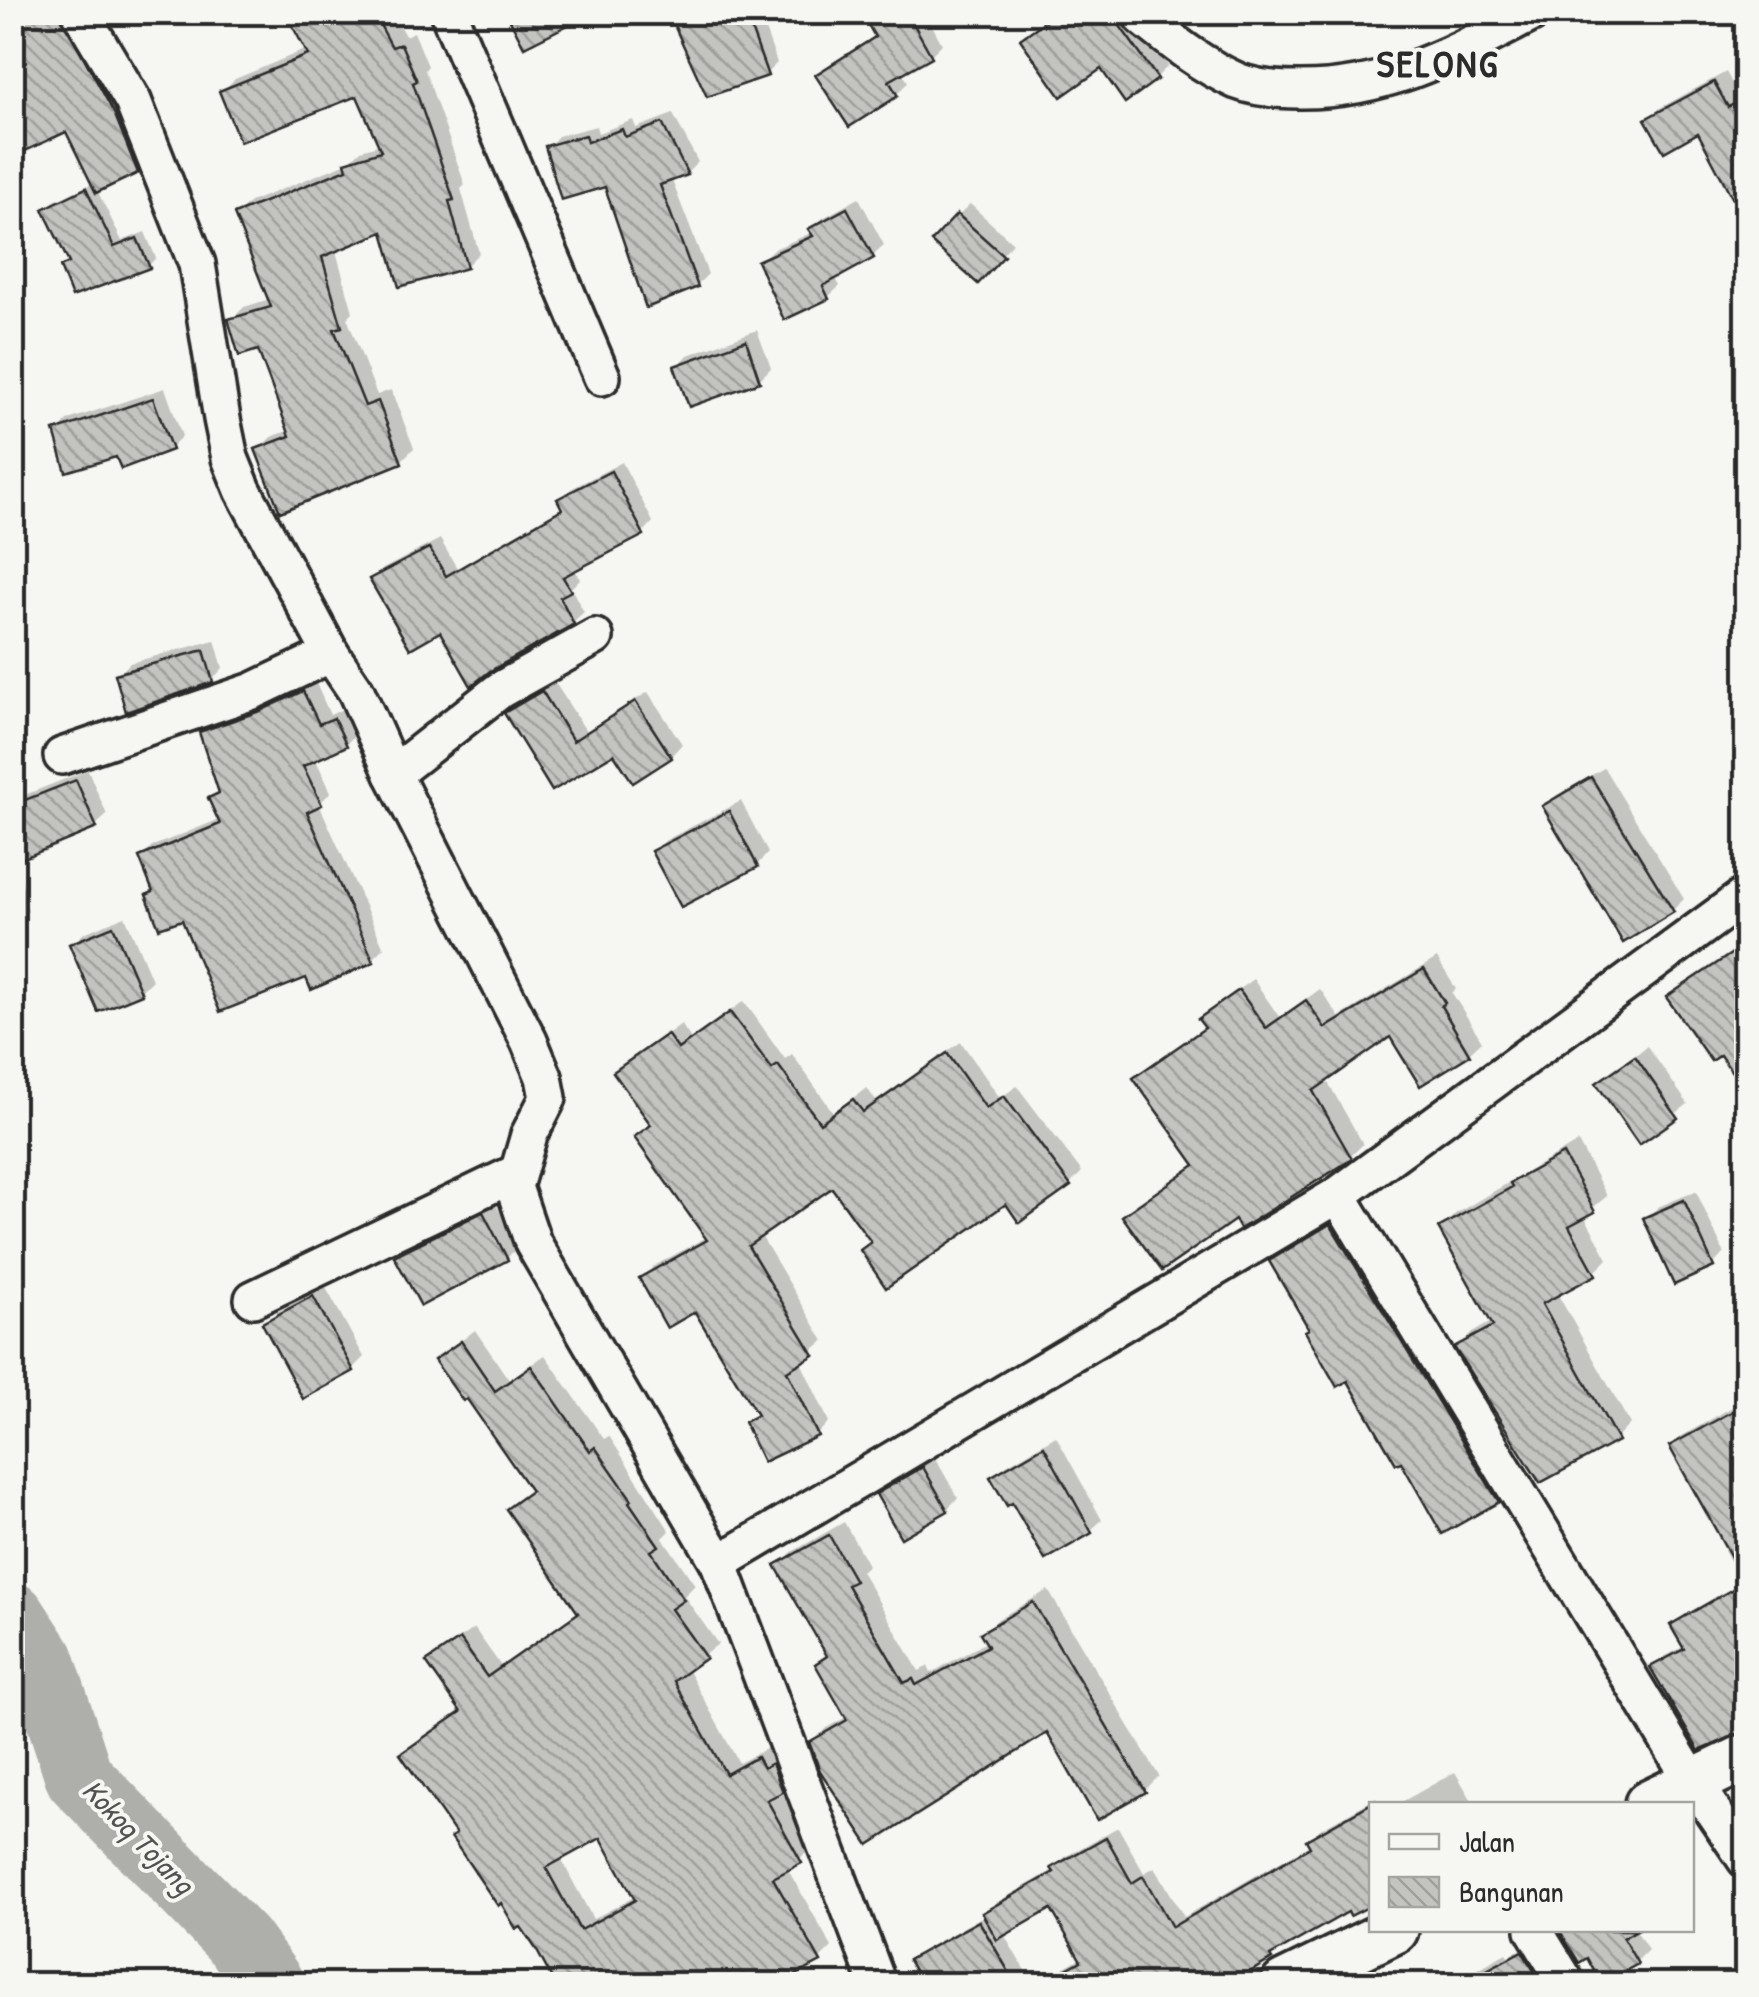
<svg xmlns="http://www.w3.org/2000/svg" width="1759" height="1997" viewBox="0 0 1759 1997" font-family="'Patrick Hand',sans-serif">
<defs>
<pattern id="building-back-hatch" width="6" height="6" patternUnits="userSpaceOnUse" patternTransform="scale(2.5)"><rect width="6" height="6" fill="#c3c3c0"/><path d="M-1 5l2 2M0 0l6 6M5-1l2 2" fill="none" stroke="#9f9f9c"/></pattern>
</defs>
<rect width="100%" height="100%" fill="#f6f6f2"/>
<filter id="ink" filterUnits="userSpaceOnUse"><feTurbulence type="fractalNoise" baseFrequency=".01" numOctaves="2"/><feDisplacementMap in="SourceGraphic" scale="20" xChannelSelector="R" yChannelSelector="G"/><feConvolveMatrix kernelMatrix="1 2 1 2 8 2 1 2 1" color-interpolation-filters="sRGB"/></filter>
<g filter="url(#ink)">
<g fill="#0003" fill-rule="evenodd">
<polygon points="12,12 77,12 151,157 137,171 97,190 122,241 145,232 156,258 148,266 63,267 70,260 46,210 53,202 93,183"/>
<polygon points="292,12 392,12 405,36 414,32 428,66 425,70 465,185 461,189 479,253 466,266 385,229 336,251 353,312 347,318 377,395 391,390 414,448 401,461 258,450 271,437 291,430 259,347 231,320 244,307 270,299 237,214 250,202 347,163 361,150 381,144 359,93 222,91 235,79 307,49"/>
<polygon points="519,12 600,12 571,27 569,22"/>
<polygon points="876,12 925,12 942,44 931,55 902,72 908,82 897,94 849,124 819,76 830,64 877,35"/>
<polygon points="1057,12 1130,12 1168,66 1157,77 1101,65 1023,40"/>
<polygon points="762,21 777,63 767,73 748,26"/>
<polygon points="1726,72 1740,98 1746,94 1746,223 1699,130 1648,120 1660,108"/>
<polygon points="673,114 698,162 687,173 671,178 708,274 697,285 606,184 548,147 558,136 596,126 598,133 633,120 636,128"/>
<polygon points="859,198 884,245 873,256 835,277 840,286 828,297 760,261 772,250 813,232 811,229 823,218"/>
<polygon points="970,204 1013,243 978,280 934,242"/>
<polygon points="757,330 771,368 759,380 677,367 688,355"/>
<polygon points="165,388 182,436 171,448 118,453 57,432 68,420"/>
<polygon points="622,462 653,522 643,533 574,568 580,579 571,588 584,612 573,622 441,629 372,580 383,569 440,539 457,568 564,506 560,499 571,489"/>
<polygon points="215,640 223,668 212,680 118,675 130,663"/>
<polygon points="315,681 330,715 345,708 357,733 346,744 315,758 331,792 319,804 384,948 373,959 312,987 307,974 183,916 149,895 155,890 142,857 153,846 220,819 211,799 220,790 202,733 213,721 274,701"/>
<polygon points="554,681 586,731 648,692 682,744 671,756 634,779 615,750 553,788 508,714 519,702"/>
<polygon points="1604,768 1684,899 1673,910 1546,806 1557,795"/>
<polygon points="88,770 107,815 95,826 17,858 28,911 12,924 12,800"/>
<polygon points="741,801 768,853 757,865 654,852 666,840"/>
<polygon points="125,916 152,980 140,992 72,945 84,933"/>
<polygon points="1746,942 1746,1087 1721,1051 1669,997 1680,986"/>
<polygon points="1437,958 1456,989 1452,993 1482,1041 1469,1053 1420,1082 1390,1034 1326,1079 1363,1144 1350,1157 1235,1216 1126,1216 1196,1163 1137,1078 1149,1066 1206,1026 1202,1019 1214,1007 1253,979 1280,1018 1320,989 1339,1017"/>
<polygon points="744,1001 785,1059 792,1054 833,1112 867,1088 876,1101 961,1042 1000,1098 1017,1086 1082,1172 1070,1184 873,1240 833,1184 760,1234 824,1341 800,1360 829,1422 817,1434 747,1422 758,1411 695,1309 642,1279 654,1266 707,1237 637,1137 652,1122 617,1072 681,1024 691,1039"/>
<polygon points="1647,1046 1688,1104 1639,1142 1599,1084"/>
<polygon points="1578,1142 1607,1196 1584,1215 1608,1259 1594,1273 1557,1293 1630,1424 1616,1439 1458,1347 1472,1333 1493,1321 1441,1228 1455,1214"/>
<polygon points="1696,1191 1724,1253 1713,1265 1646,1219 1658,1207"/>
<polygon points="495,1203 518,1246 507,1258 397,1256 408,1245"/>
<polygon points="1342,1215 1509,1488 1497,1500 1402,1458 1312,1328 1272,1261 1284,1249"/>
<polygon points="1746,1274 1746,1295 1738,1282"/>
<polygon points="325,1286 364,1357 352,1369 265,1323 277,1312"/>
<path d="M475 1330 509 1380 545 1355 604 1439 609 1436 670 1531 663 1538 695 1585 684 1596 718 1644 687 1669 739 1763 771 1746 794 1776 781 1790 813 1848 787 1868 832 1947 819 1960 779 1982 781 1984H564L403 1754 416 1741 462 1709 430 1663 443 1650 474 1628 501 1666 580 1611 510 1509 533 1489 467 1395 437 1360ZM602 1834 636 1896 593 1919 560 1857Z"/>
<polygon points="1746,1399 1746,1728 1700,1747 1654,1668 1664,1657 1685,1646 1673,1625 1684,1615 1742,1582 1724,1550 1728,1547 1672,1447 1682,1436"/>
<polygon points="1056,1436 1102,1520 1090,1531 994,1477 1005,1466"/>
<polygon points="935,1458 958,1498 947,1509 902,1535 879,1495 890,1483"/>
<polygon points="844,1522 868,1565 861,1571 919,1671 928,1666 931,1673 988,1641 983,1634 998,1619 1048,1590 1159,1776 1145,1790 1048,1729 812,1743 827,1728 848,1716 818,1664 829,1653 778,1566 792,1552"/>
<polygon points="1455,1772 1474,1804 1398,1804"/>
<polygon points="1376,1798 1380,1804 1372,1804 1349,1909 1224,1984 1035,1984 1082,1957 1052,1906 1003,1933 1033,1984 925,1984 911,1961 923,1950 985,1915 996,1903 1055,1869 1065,1857 1118,1827 1144,1873 1155,1867 1184,1917 1311,1844 1309,1840 1320,1829"/>
<polygon points="1564,1930 1636,1930 1648,1950 1636,1962 1588,1955 1563,1931"/>
<polygon points="1533,1943 1551,1972 1536,1984 1452,1984 1506,1953 1508,1956"/>
</g>
<g fill="none" stroke-linecap="round" stroke-linejoin="round">
<polyline stroke="#aeaeab" stroke-width="68" points="12,1616 41,1660 79,1777 240,1943 270,1984"/>
</g>
<g fill="url(#building-back-hatch)" stroke="#2b2b2b" stroke-width="2.5" fill-rule="evenodd">
<polygon points="12,12 59,12 115,115 138,173 96,193 66,132 12,157"/>
<polygon points="285,12 373,12 392,47 401,44 417,81 413,83 454,200 449,201 467,268 399,287 383,232 322,257 342,327 334,329 365,406 378,401 402,463 280,512 255,449 290,436 258,350 239,356 228,319 271,307 234,214 347,169 345,162 381,151 357,96 240,142 219,91 308,55"/>
<polygon points="506,12 594,12 524,47"/>
<polygon points="668,12 745,12 768,76 707,97"/>
<polygon points="861,12 907,12 932,57 889,81 898,96 849,127 815,75 875,37"/>
<polygon points="1058,12 1110,12 1158,79 1125,103 1101,69 1061,97 1020,39"/>
<polygon points="1714,82 1728,107 1746,98 1746,224 1698,133 1664,152 1645,119"/>
<polygon points="662,123 688,175 660,185 698,287 646,308 605,187 561,200 545,146 585,135 587,142 622,129 625,137"/>
<polygon points="86,188 114,247 137,238 150,268 72,297 60,267 69,263 43,209"/>
<polygon points="847,208 874,258 823,286 829,299 784,320 757,261 813,236 808,229"/>
<polygon points="957,214 1004,256 978,284 931,242"/>
<polygon points="746,340 760,382 689,407 674,366"/>
<polygon points="153,398 172,450 121,469 116,457 66,472 54,431"/>
<polygon points="611,471 644,535 563,577 571,591 560,597 574,624 490,671 471,686 440,632 410,649 369,579 429,548 446,576 562,509 557,499"/>
<polygon points="204,650 213,682 126,712 115,674"/>
<polygon points="303,691 319,724 334,718 347,746 303,766 322,805 307,812 374,962 311,990 306,978 220,1012 182,920 159,928 146,895 153,892 139,857 220,824 208,798 219,793 199,732 260,711"/>
<polygon points="542,691 573,741 635,701 672,758 633,783 614,754 552,791 504,713"/>
<polygon points="1591,777 1674,912 1623,943 1542,806"/>
<polygon points="76,780 97,828 12,863 12,805"/>
<polygon points="729,811 758,867 681,907 651,851"/>
<polygon points="113,926 142,994 98,1012 69,944"/>
<polygon points="1746,944 1746,1092 1720,1055 1711,1061 1666,997"/>
<polygon points="1424,969 1445,1003 1441,1006 1470,1055 1420,1086 1390,1037 1313,1091 1352,1159 1240,1229 1235,1220 1162,1271 1122,1216 1195,1165 1133,1078 1205,1028 1198,1019 1239,990 1266,1028 1306,1000 1325,1028"/>
<polygon points="730,1012 772,1069 778,1065 820,1123 853,1099 863,1112 947,1053 986,1108 1004,1096 1071,1186 1019,1223 1006,1204 886,1288 860,1250 871,1242 832,1188 748,1246 814,1355 787,1371 818,1436 763,1462 744,1422 757,1415 695,1312 667,1328 639,1278 707,1240 634,1137 651,1125 613,1072 667,1034 678,1049"/>
<polygon points="1635,1056 1678,1118 1639,1145 1596,1083"/>
<polygon points="1563,1154 1595,1212 1569,1226 1596,1275 1542,1304 1618,1441 1540,1483 1454,1347 1493,1326 1438,1228 1512,1187 1510,1183"/>
<polygon points="1684,1200 1714,1267 1674,1285 1643,1218"/>
<polygon points="483,1212 508,1260 421,1306 394,1256"/>
<polygon points="1330,1224 1499,1502 1442,1534 1401,1462 1396,1464 1348,1381 1337,1387 1305,1331 1309,1329 1269,1261"/>
<polygon points="313,1296 354,1371 303,1399 262,1323"/>
<path d="M461 1341 495 1391 531 1366 590 1451 595 1447 632 1500 629 1502 659 1546 651 1551 684 1600 671 1609 706 1658 674 1681 726 1774 757 1757 763 1768 772 1763 783 1792 767 1800 802 1863 773 1878 821 1962 779 1984H555L536 1949 521 1927 516 1929 501 1903 498 1906 451 1837 456 1834 400 1754 461 1712 426 1662 460 1639 487 1677 578 1613 506 1509 531 1491 467 1399 463 1401 434 1360ZM601 1838 635 1900 580 1930 546 1868Z"/>
<polygon points="1746,1404 1746,1731 1699,1751 1650,1667 1684,1649 1670,1625 1745,1582 1669,1446"/>
<polygon points="1044,1446 1092,1533 1045,1560 1012,1503 1007,1506 990,1477"/>
<polygon points="923,1467 948,1511 901,1538 876,1494"/>
<polygon points="829,1535 855,1581 847,1585 904,1683 913,1679 916,1685 988,1646 980,1633 1033,1602 1146,1792 1097,1820 1047,1733 869,1845 820,1771 809,1742 847,1720 815,1664 827,1656 775,1565"/>
<polygon points="1372,1803 1372,1905 1350,1916 1348,1912 1270,1956 1272,1959 1229,1984 1039,1984 1081,1961 1051,1909 997,1940 982,1913 1054,1872 1051,1868 1106,1837 1132,1883 1143,1876 1172,1927 1310,1847 1306,1840"/>
<polygon points="979,1921 1016,1984 922,1984 908,1960"/>
<polygon points="1571,1930 1637,1930 1623,1938 1638,1964 1601,1984 1587,1958 1579,1963 1560,1931"/>
<polygon points="1522,1951 1542,1984 1461,1984"/>
</g>
<g fill="none" stroke-linecap="round" stroke-linejoin="round">
<defs>
<g id="minor">
<polyline points="80,12 133,101 197,264 222,419 230,458 243,490 331,654 356,691 393,774 529,1041 544,1077 548,1098 529,1135 514,1187 533,1243 719,1563 878,1984"/>
<polyline points="448,12 602,377"/>
<path d="M1142 17C1173 42 1201 65 1237 81 1255 88 1279 90 1298 90 1389 91 1456 52 1535 12"/>
<polyline points="62,756 253,691 331,654"/>
<polyline points="393,774 500,690 595,637"/>
<polyline points="1338,1195 1693,1782 1746,1860"/>
<polyline points="253,1299 516,1173"/>
<polyline points="719,1563 1338,1195 1746,895"/>
<polyline points="1534,1930 1567,1984"/>
</g>
<g id="tertiary">
<polyline points="1648,1804 1746,1757"/>
<polyline points="1284,1984 1395,1930"/>
</g>
</defs>
<use href="#minor" stroke="#2b2b2b" stroke-width="42"/>
<use href="#tertiary" stroke="#2b2b2b" stroke-width="52"/>
<use href="#minor" stroke="#f6f6f2" stroke-width="35"/>
<use href="#tertiary" stroke="#f6f6f2" stroke-width="45"/>
</g>
</g>
<g text-anchor="middle" stroke-width="8" stroke-linejoin="round" paint-order="stroke">
<g font-size="30" font-style="italic" fill="#525251" stroke="#f6f6f2">
<text transform="translate(138 1837) rotate(46)" y="10">Kokoq Tojang</text>
</g>
<g font-size="38" font-weight="bold" letter-spacing="2.5" fill="#2b2b2b" stroke="#f6f6f2">
<text x="1438" y="77">SELONG</text>
</g>
</g>
<rect width="1759" height="1997" fill="none" stroke="#f6f6f2" stroke-width="50"/>
<rect x="25" y="25" width="1709" height="1947" fill="none" stroke="#2b2b2b" stroke-width="4" filter="url(#ink)"/>
<rect x="1369" y="1802" width="325" height="130" fill="#f6f6f2" stroke="#a5a5a2" stroke-width="2.5"/>
<rect x="1389" y="1834" width="50" height="15" fill="#f6f6f2" stroke="#a5a5a2" stroke-width="2.5"/>
<text x="1459" y="1852" font-size="30" fill="#2b2b2b">Jalan</text>
<rect x="1389" y="1877" width="50" height="30" fill="url(#building-back-hatch)" stroke="#a5a5a2" stroke-width="2.5"/>
<text x="1459" y="1902" font-size="30" fill="#2b2b2b">Bangunan</text>
</svg>
